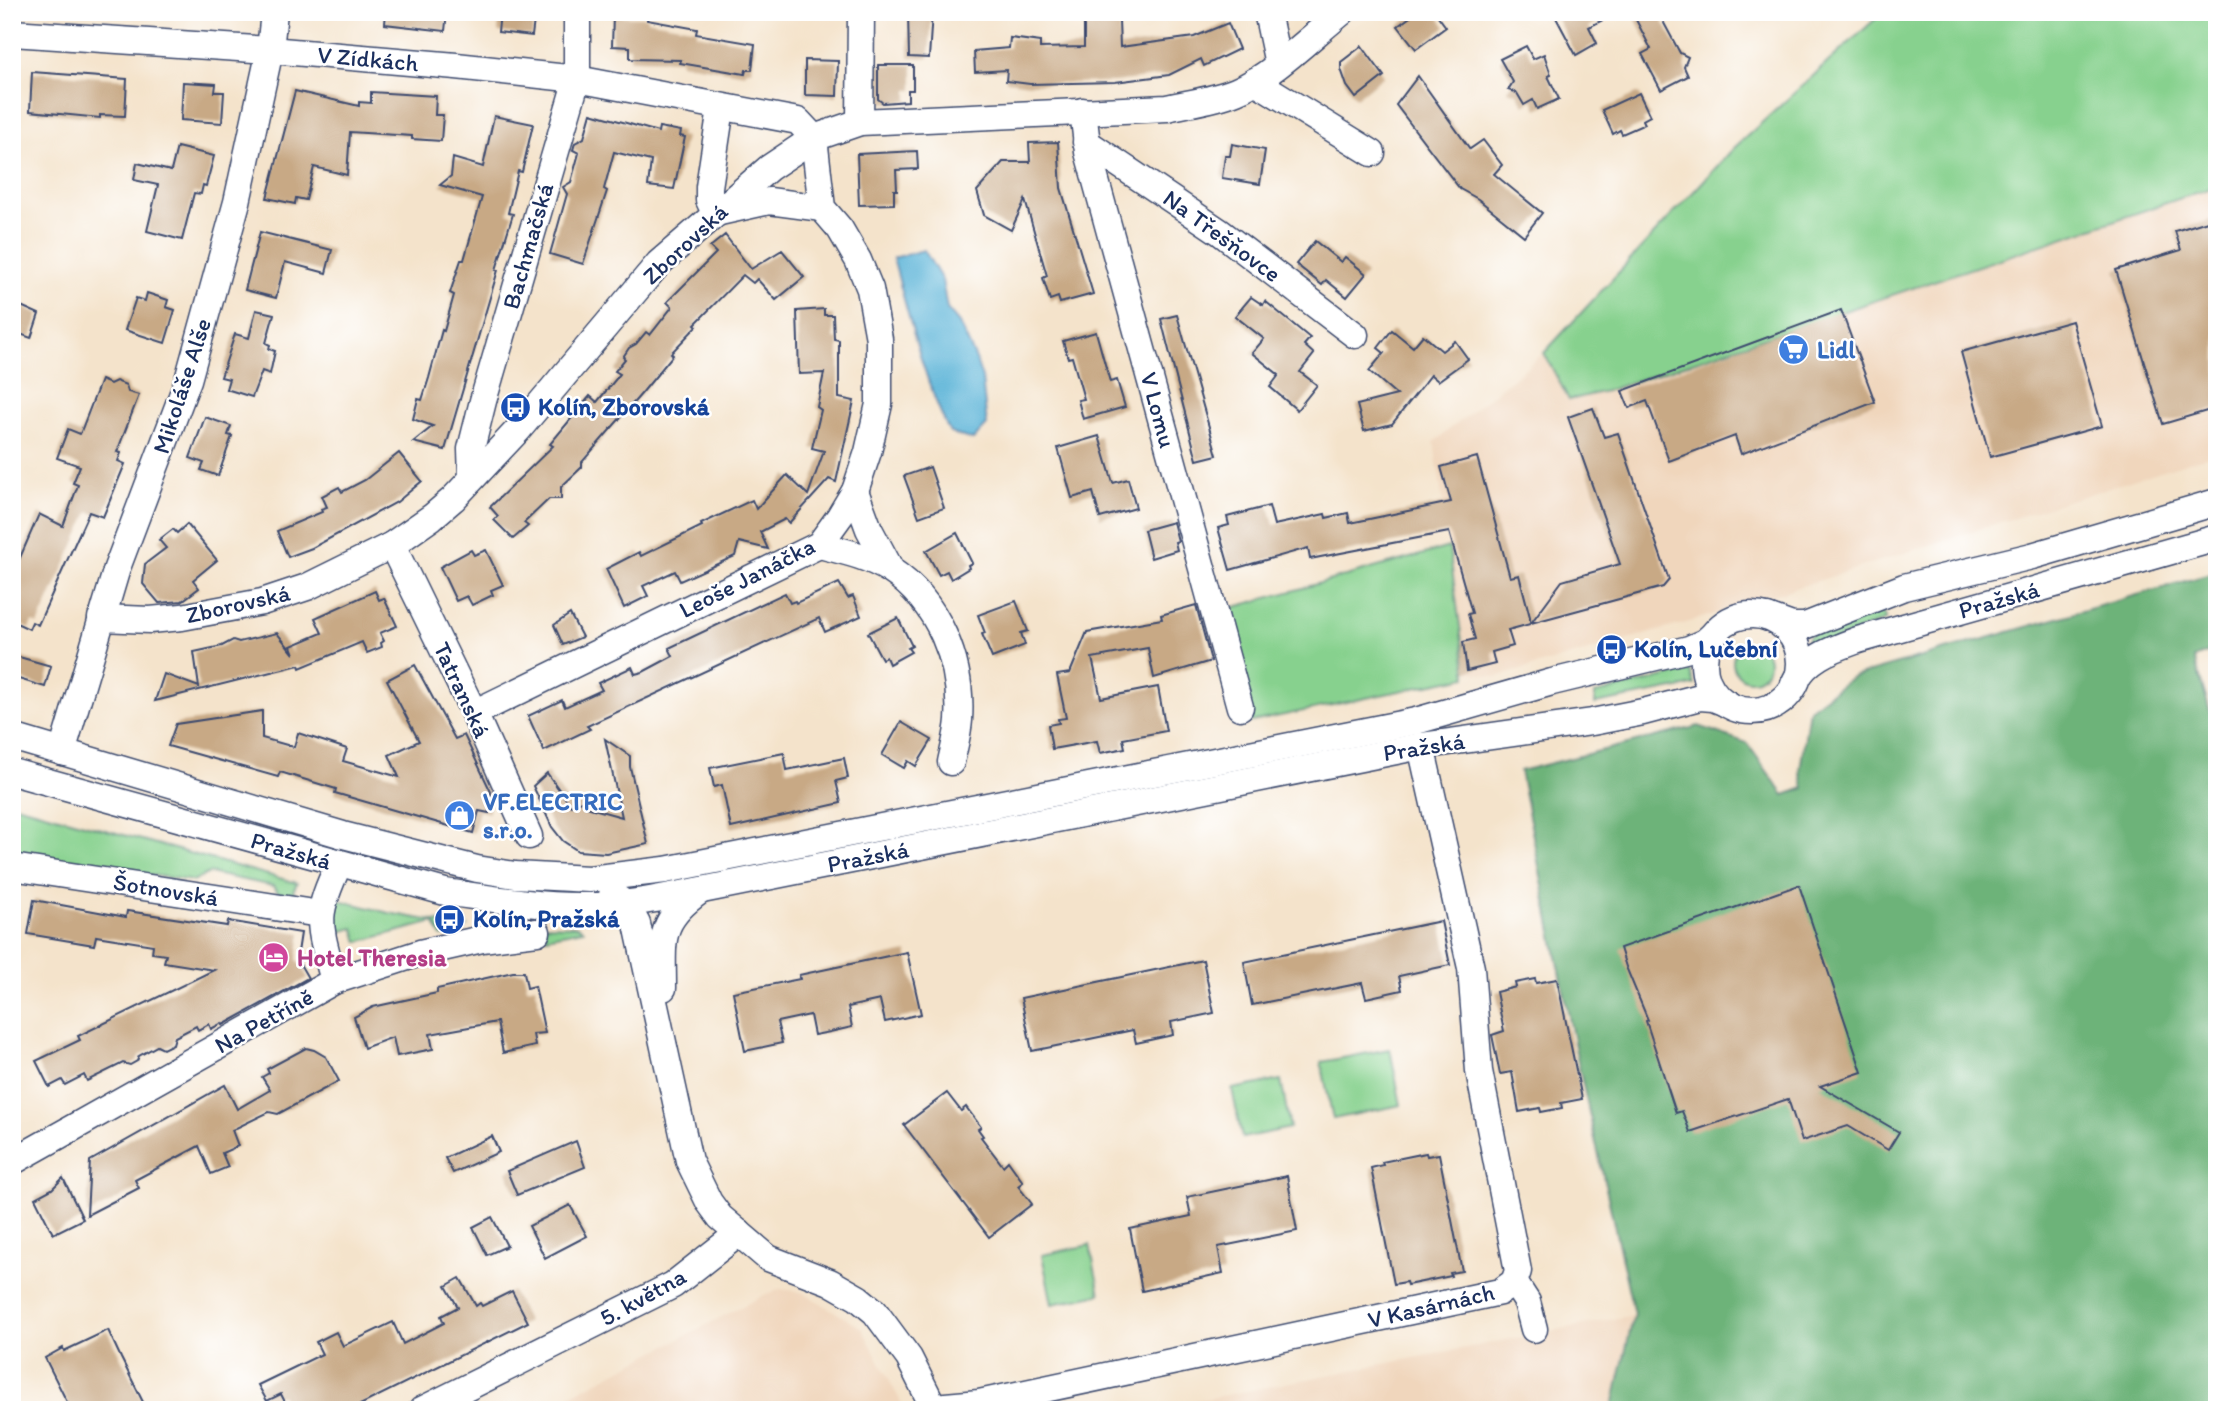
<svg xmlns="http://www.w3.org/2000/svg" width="2229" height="1422" viewBox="0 0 2229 1422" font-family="Itim,sans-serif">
<rect width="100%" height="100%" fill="#fff"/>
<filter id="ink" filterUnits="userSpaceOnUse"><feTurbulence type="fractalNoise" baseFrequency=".0143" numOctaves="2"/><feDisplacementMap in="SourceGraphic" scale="14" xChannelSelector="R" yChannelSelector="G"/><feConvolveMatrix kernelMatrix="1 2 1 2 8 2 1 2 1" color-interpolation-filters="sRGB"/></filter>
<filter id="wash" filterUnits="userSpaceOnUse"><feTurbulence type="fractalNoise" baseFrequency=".00686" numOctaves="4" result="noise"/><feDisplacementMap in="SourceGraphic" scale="28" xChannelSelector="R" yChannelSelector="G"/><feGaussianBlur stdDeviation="1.57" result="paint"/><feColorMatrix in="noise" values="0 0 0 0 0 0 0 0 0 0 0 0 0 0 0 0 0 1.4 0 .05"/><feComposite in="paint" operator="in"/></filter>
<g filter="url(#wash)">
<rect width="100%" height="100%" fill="#f4e3cb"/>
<g fill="#f0d6bc">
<polygon points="2217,186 2217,453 1686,623 1496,677 1467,671 1434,442 1544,353 1570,400 1606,391"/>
<polygon points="780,1289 802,1292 862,1328 905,1410 542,1410 766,1294"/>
<polygon points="1634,1315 1613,1410 1149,1410"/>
</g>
<g fill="#87d18e" stroke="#518076" stroke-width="2">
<polygon points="1883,12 2217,12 2217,186 1606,391 1569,400 1544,353 1734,148"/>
<polygon points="1449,547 1467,677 1251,722 1224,610"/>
<polygon points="1881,612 1885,616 1885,620 1809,651 1807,640 1809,635"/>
<circle cx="1751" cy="662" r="18"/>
<polygon points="1690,671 1695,685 1595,704 1595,694"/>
<polygon points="12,804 297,883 293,891 303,903 284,899 273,886 209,873 193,881 12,856"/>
<polygon points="335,899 389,913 466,927 442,937 434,922 358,942 354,928 336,933 331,912"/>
<polygon points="545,925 577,926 583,930 546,937"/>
<polygon points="1390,1049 1401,1105 1333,1119 1321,1062"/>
<polygon points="1281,1080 1290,1128 1242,1138 1232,1089"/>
<polygon points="1090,1245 1100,1294 1052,1304 1042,1255"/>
</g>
<polygon fill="#6db379" stroke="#44716c" stroke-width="2" points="2217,572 2217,649 2194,658 2217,735 2217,1410 1612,1410 1634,1314 1579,1067 1520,771 1699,726 1747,743 1784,795 1804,788 1800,770 1809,709 1852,677"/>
<path fill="#5ab3d7" stroke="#3a719a" stroke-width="2" d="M924 250 942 280 947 309 959 323 975 357 982 378 987 425 973 440 950 433C924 381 908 314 893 258Z"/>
<g id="blocks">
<g fill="#c8a985">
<polygon points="386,12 447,12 445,31 385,24"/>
<polygon points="500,12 535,12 532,36 498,32"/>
<polygon points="908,12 932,12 929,58 909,57"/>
<polygon points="1417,12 1435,12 1446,27 1416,49 1398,26"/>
<polygon points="1553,12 1618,12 1589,27 1597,43 1576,55"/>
<polygon points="1632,12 1658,12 1680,53 1688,57 1684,67 1688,76 1661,90 1642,54 1651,49"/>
<polygon points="613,16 647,17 647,20 697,29 696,34 755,44 752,70 746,70 745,74 680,63 681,60 630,59 630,47 612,46"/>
<polygon points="1084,20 1119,20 1120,47 1194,37 1228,23 1239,49 1204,66 1201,59 1169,75 1115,82 1030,84 1006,81 1007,70 975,72 974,51 1009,48 1010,38 1040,42 1040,48 1084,47"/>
<polygon points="1362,46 1384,76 1356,98 1347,86 1341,69 1341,62"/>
<polygon points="1526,46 1533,59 1544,54 1551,75 1548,76 1559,99 1537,109 1533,100 1524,105 1517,93 1508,90 1513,82 1500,59"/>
<polygon points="805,60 838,61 837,96 805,95"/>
<polygon points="878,65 913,65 913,90 908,90 908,101 883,103 878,99"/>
<polygon points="32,72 127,79 125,116 100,115 100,118 30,111"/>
<polygon points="1418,76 1470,149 1483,140 1502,165 1494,174 1542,213 1524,236 1478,199 1460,189 1396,105"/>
<polygon points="183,82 216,84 215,92 224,92 222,123 181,120"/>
<polygon points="295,91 359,106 359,102 371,103 371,92 436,96 435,115 443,115 441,141 412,139 412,136 350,132 347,175 314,167 306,200 296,198 295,204 267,198"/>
<polygon points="1639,93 1650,116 1643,120 1645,124 1622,134 1620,130 1613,134 1602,110"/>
<polygon points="591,113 658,132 659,127 681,131 680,136 685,137 674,189 648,186 651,161 614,152 604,189 607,191 583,264 550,254 567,194 563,187 571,182 579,153 573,150 575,143 584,138"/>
<polygon points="494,116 533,124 522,172 518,171 508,213 513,214 496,270 498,270 445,450 413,442 433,426 413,419 418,399 422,400 429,378 442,330 444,331 454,295 450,293 461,260 464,260 482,197 440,185 451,176 453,158 483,167"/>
<polygon points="1058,142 1061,188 1093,294 1060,303 1058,297 1050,300 1043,278 1047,276 1025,200 1011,230 984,215 977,191 1003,162 1030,162 1029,143"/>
<polygon points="1232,144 1265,150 1260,184 1222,178 1225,156 1230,156"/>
<polygon points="177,147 214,156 206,186 203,185 201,194 194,193 182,240 147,231 158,185 134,180 137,163 171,171"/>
<polygon points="917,151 918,169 896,170 897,190 894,190 894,204 859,205 857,154"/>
<polygon points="2217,218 2217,408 2163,424 2116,270 2181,250 2175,231"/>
<polygon points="260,232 332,250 326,273 285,262 276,298 245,290"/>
<polygon points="725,235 751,269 782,250 804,277 776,300 757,279 753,283 743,275 695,324 697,326 671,353 673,355 642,393 582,462 582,467 561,487 561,499 549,499 524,523 528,526 513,539 494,520 498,516 490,507 553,446 550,444 590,396 597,402 620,374 615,371 625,359 623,357 629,348 636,344 646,332 650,335 672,307 667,302 716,253 710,247"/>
<polygon points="1315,241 1341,262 1345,257 1366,274 1347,297 1326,280 1322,285 1296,264"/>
<polygon points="147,293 168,300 166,307 175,310 165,343 125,330 136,298 145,301"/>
<polygon points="1251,297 1263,305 1265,301 1310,338 1304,345 1314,354 1300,372 1317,385 1297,410 1270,387 1279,375 1252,353 1264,339 1235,316"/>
<polygon points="21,306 39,314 31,338 12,331"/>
<polygon points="824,309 824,315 833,315 834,339 839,340 839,398 854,401 836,482 829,479 789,523 785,519 760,532 768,549 739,542 735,556 680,581 675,571 643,586 648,596 624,608 606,569 639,552 641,556 702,526 701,524 752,500 756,509 787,475 808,495 824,451 812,448 821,410 817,407 824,373 799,374 797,311"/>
<polygon points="256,310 274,314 266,343 270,345 269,349 275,351 270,374 262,371 252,397 226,389 229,379 221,377 235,334 249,338"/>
<polygon points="1841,310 1875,402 1741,454 1735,436 1669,461 1647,401 1629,408 1622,391"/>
<polygon points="1177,315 1217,455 1197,460 1161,319"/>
<polygon points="2072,321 2102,426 1990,457 1961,352"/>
<polygon points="1392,330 1413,347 1423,335 1442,351 1455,341 1468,359 1438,381 1431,375 1392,424 1364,431 1357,405 1397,395 1369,371 1384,353 1378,348"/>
<polygon points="1096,332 1110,382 1117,380 1125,407 1083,419 1078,400 1084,399 1072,357 1068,358 1063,341"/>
<polygon points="101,380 110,384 116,381 126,385 128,392 139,395 117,452 121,453 118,461 125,464 103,517 89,512 38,625 32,622 29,629 12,621 12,576 39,514 63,526 78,485 73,483 80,466 57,458 68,429 80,434"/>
<polygon points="1593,408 1604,437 1618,433 1669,580 1663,587 1531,623 1562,581 1620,564 1568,417"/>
<polygon points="205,417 231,426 228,435 232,436 218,476 201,470 204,463 190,458"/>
<polygon points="1099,436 1113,483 1128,479 1136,508 1100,518 1093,492 1072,498 1058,448"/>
<polygon points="399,453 422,481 397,502 312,548 288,557 277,531 322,512 321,509 327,507 322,496 339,487 342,492 365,480"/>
<polygon points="1477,457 1510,577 1519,575 1530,617 1530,624 1508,630 1513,646 1492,652 1495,664 1467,671 1463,642 1475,639 1468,614 1472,613 1449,532 1310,559 1308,548 1230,570 1218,528 1229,525 1227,517 1269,506 1274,525 1325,514 1326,518 1348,513 1350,523 1451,502 1441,467"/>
<polygon points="930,467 944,508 919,517 904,476"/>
<polygon points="1173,522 1178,541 1175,542 1177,550 1151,558 1144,530"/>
<polygon points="187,524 217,560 193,580 199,588 182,601 159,603 143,584 145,564 166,548 159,540 173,529 177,533"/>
<polygon points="957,533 972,563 968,565 969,568 951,579 947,571 939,575 926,551"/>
<polygon points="471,550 474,555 486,550 503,585 491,590 493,595 472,605 467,596 456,601 440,567"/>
<polygon points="839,583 848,598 853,596 861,616 825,632 819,618 587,726 590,729 544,751 528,716 562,700 565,707 602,690 598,683 632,667 635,674 643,672 673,656 669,648 785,593 790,603 795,601 796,603"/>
<polygon points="375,591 379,600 384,598 397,626 380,633 384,641 381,643 382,647 367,653 362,642 300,668 299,665 155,701 164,674 199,687 194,652 222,646 233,640 239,642 277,633 294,654 291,646 322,633 315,618"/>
<polygon points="1016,601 1028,631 1021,633 1025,645 992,658 982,634 985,633 978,615"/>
<polygon points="1196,605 1211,661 1154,678 1148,648 1092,658 1101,698 1158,687 1166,731 1123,739 1125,748 1100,753 1097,741 1052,749 1048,725 1059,723 1058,719 1066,718 1057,675 1070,673 1087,632 1162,619 1161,615"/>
<polygon points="570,614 582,637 563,645 554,625"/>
<polygon points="898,618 912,646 908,648 911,652 889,664 886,657 882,659 868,633"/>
<polygon points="12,655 51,666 45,687 12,677"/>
<polygon points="415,665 455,739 464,735 491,792 489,813 479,811 473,833 335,793 336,789 280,772 278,777 168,746 176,724 262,711 262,738 294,747 298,733 347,749 343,761 399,777 389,755 419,741 387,680"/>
<polygon points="901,722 932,740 916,766 908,761 904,768 882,755"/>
<polygon points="605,739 630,756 630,767 648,844 606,853 578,851 563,841 552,827 533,786 547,773 571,806 583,800 586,807 622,817"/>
<polygon points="784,753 787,770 844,758 848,778 836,781 841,803 731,828 722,785 714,787 710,768"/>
<polygon points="1799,885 1862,1072 1820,1086 1899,1132 1888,1150 1848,1126 1802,1141 1788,1099 1690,1132 1682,1111 1676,1113 1646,1021 1648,1020 1626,967 1620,948"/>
<polygon points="34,900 126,917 127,911 227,926 228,921 301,933 297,959 308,978 223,1025 222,1023 211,1029 209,1024 198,1030 196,1026 175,1037 173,1044 163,1049 157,1046 139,1056 137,1061 130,1065 123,1063 87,1081 84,1075 65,1085 62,1080 49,1087 36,1061 80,1040 78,1036 214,970 164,962 166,955 152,953 153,945 96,936 94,945 28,934"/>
<polygon points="1441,921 1450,965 1399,976 1402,990 1366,998 1362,983 1252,1005 1244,962"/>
<polygon points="907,952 921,1014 885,1022 880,1000 848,1007 852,1027 830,1032 814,1035 810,1015 777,1022 782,1043 745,1051 733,992 800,979 799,975"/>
<polygon points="1203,960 1214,1013 1171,1022 1173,1035 1136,1043 1133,1030 1032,1051 1021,998"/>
<polygon points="513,972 524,972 527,988 535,986 545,1033 533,1034 535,1046 503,1053 497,1022 430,1034 433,1049 397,1056 393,1037 364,1048 354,1017 373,1007 437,993 437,989"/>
<polygon points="1535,979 1536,983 1557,979 1582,1099 1561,1103 1562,1108 1541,1112 1540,1108 1519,1112 1512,1072 1500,1074 1492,1035 1504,1031 1496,992 1516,987 1515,983"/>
<polygon points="306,1048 314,1050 326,1057 339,1081 278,1114 269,1112 232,1130 238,1146 222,1153 228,1167 211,1174 199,1146 135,1180 139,1188 87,1215 90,1161 225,1085 237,1109 270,1090 262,1077 269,1073 267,1069"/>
<polygon points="947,1093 961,1111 966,1107 981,1127 978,1129 983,1136 981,1137 1003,1166 1008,1161 1023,1182 1018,1186 1032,1204 989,1237 904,1125"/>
<polygon points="492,1136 499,1152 453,1173 445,1158"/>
<polygon points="576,1141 585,1167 517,1195 507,1171"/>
<polygon points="1426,1153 1427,1156 1439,1154 1462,1271 1450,1273 1451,1276 1407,1285 1406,1282 1394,1284 1371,1168 1383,1165 1382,1162"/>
<polygon points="1287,1176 1297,1231 1218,1247 1223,1273 1142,1291 1130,1229 1191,1216 1187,1197"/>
<polygon points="63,1178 83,1219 53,1234 35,1198 52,1189"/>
<polygon points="570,1205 587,1236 545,1258 529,1226"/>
<polygon points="492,1217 507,1246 487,1255 473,1227"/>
<polygon points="460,1278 476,1306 480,1303 482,1306 512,1291 528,1322 350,1410 289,1410 281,1394 267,1401 258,1385 322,1354 316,1342 336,1332 343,1346 393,1322 403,1344 444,1323 441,1316 458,1307 446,1286"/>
<polygon points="108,1330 121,1358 147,1410 71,1410 45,1358 63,1348 64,1351"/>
</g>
</g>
</g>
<g filter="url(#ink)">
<use href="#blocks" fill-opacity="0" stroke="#3c4a6e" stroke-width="2"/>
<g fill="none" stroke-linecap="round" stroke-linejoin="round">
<defs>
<g id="minor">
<polyline points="1267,12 1278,64"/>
<polyline points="12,33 270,50 456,66 577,79 798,121 814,138 822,208 840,229 858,260 870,289 879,339 879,404 868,452 855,491 840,516 819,545 474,713"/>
<polyline points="1255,81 1372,153"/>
<polyline points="721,108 709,187 709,200 715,213 769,201 822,208"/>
<polyline points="1083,111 1088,152 1240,707"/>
<polyline points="860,122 861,12"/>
<polyline points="1086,142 1220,232 1355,335"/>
<polyline points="472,478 471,449 483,401 577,79 577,12"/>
<polyline points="855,491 869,529 891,570"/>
<polyline points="392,545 474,713 529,836"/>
<path d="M819 545C843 551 868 556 890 570 938 601 963 663 959 720 958 734 954 748 951 762"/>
<circle cx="1752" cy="663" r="48"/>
<polyline points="1767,617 1792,626 1805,626 1904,587 2032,556 2217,502"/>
<path d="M101 618 150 620 182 617 262 602 307 587 392 545 432 517 453 499 518 430 659 263 769 168 814 138 860 122 1167 108C1189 103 1214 100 1236 91 1271 77 1312 36 1342 12"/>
<path d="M1794 684C1805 658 1833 649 1858 640L2217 538"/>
<polyline points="12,737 343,835 477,869 515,875 589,879 665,870 1416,721 1552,682 1689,649 1705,642 1715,633"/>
<polyline points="62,752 117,568 188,380 237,202 270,50 274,12"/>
<path d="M12 772 445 892C489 898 534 906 579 906 621 907 661 898 702 890L1421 746 1592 722 1643 712 1700 697 1713 698 1728 704"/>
<polyline points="12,867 320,914"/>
<polyline points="612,895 626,904 637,924 689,1161 709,1202 720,1217 768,1258 830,1282 858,1298 875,1312 909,1358 935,1410"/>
<path d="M334 981C319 924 313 919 339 864"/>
<path d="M663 988C663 939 657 922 700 891"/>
<polyline points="12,1162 334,981 420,953 482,939 537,932"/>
<polyline points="1514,1282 1527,1302 1534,1329"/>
<polyline points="934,1407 979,1403 1500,1292 1514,1282 1518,1271 1479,1071 1471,968 1421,746"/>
<polyline points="422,1410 673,1285 739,1233"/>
</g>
</defs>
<use href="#minor" stroke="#3c4a6e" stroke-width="29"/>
<use href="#minor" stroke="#fff" stroke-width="26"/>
</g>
</g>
<defs>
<symbol id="supermarket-disc" viewBox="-11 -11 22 22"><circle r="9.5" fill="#3f7fe0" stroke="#fff"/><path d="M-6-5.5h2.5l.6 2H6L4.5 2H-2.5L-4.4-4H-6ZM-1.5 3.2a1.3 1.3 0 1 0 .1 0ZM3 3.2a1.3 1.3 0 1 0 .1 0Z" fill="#fff"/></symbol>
<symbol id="bus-disc" viewBox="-11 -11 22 22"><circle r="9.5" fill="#1a4fb4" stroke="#fff"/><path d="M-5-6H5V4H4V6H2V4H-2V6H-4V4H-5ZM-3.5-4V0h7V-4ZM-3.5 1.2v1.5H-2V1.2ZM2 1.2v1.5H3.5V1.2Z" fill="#fff"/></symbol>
<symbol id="shop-disc" viewBox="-11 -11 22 22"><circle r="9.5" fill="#3f7fe0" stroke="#fff"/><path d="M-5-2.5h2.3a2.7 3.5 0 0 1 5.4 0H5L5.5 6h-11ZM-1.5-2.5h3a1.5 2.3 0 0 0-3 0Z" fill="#fff"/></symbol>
<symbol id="hotel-disc" viewBox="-11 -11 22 22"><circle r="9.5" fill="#d1479c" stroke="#fff"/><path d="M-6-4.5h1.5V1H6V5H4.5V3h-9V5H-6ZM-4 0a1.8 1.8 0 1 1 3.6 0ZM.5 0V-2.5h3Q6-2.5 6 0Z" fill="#fff"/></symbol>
</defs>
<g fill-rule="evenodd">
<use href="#supermarket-disc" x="1776" y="332" width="35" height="35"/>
<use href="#bus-disc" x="498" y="390" width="35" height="35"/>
<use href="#bus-disc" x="1594" y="632" width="35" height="35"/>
<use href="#shop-disc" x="442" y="798" width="35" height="35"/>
<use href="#bus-disc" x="432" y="902" width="35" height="35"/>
<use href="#hotel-disc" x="256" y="940" width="35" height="35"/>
</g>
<g text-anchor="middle" stroke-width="5" stroke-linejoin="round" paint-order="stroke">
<g font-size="24" fill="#1b2f5e" stroke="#fff">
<text transform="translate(368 59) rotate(5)" y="8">V Zídkách</text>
<text transform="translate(1222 236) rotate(36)" y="8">Na Třešňovce</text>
<text transform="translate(685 244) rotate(-43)" y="8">Zborovská</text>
<text transform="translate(528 246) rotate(-74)" y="8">Bachmačská</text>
<text transform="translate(182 386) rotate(-72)" y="8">Mikoláše Alše</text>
<text transform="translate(1158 410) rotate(75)" y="8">V Lomu</text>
<text transform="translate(747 578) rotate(-27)" y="8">Leoše Janáčka</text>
<text transform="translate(1999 600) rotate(-16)" y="8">Pražská</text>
<text transform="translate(238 604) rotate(-13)" y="8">Zborovská</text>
<text transform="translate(462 690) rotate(65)" y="8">Tatranská</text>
<text transform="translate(1424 747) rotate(-9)" y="8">Pražská</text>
<text transform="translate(291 851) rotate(16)" y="8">Pražská</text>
<text transform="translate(868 857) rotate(-11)" y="8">Pražská</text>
<text transform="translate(166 890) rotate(9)" y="8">Šotnovská</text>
<text transform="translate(264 1021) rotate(-29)" y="8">Na Petříně</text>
<text transform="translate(643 1297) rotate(-29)" y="8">5. května</text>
<text transform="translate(1431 1306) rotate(-13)" y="8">V Kasárnách</text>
</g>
<g font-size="24" font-weight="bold" fill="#366cbe" stroke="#fff" text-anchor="start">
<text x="1817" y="358">Lidl</text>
<text x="483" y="810">VF.ELECTRIC<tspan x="483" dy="28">s.r.o.</tspan></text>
</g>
<g font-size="24" font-weight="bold" fill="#164399" stroke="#fff" text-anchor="start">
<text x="538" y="415">Kolín, Zborovská</text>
<text x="1634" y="657">Kolín, Lučební</text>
<text x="473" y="927">Kolín, Pražská</text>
</g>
<g font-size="24" font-weight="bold" fill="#b23c85" stroke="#fff" text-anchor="start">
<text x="297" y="966">Hotel Theresia</text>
</g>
</g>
<rect width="2229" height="1422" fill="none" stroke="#fff" stroke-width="42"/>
</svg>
